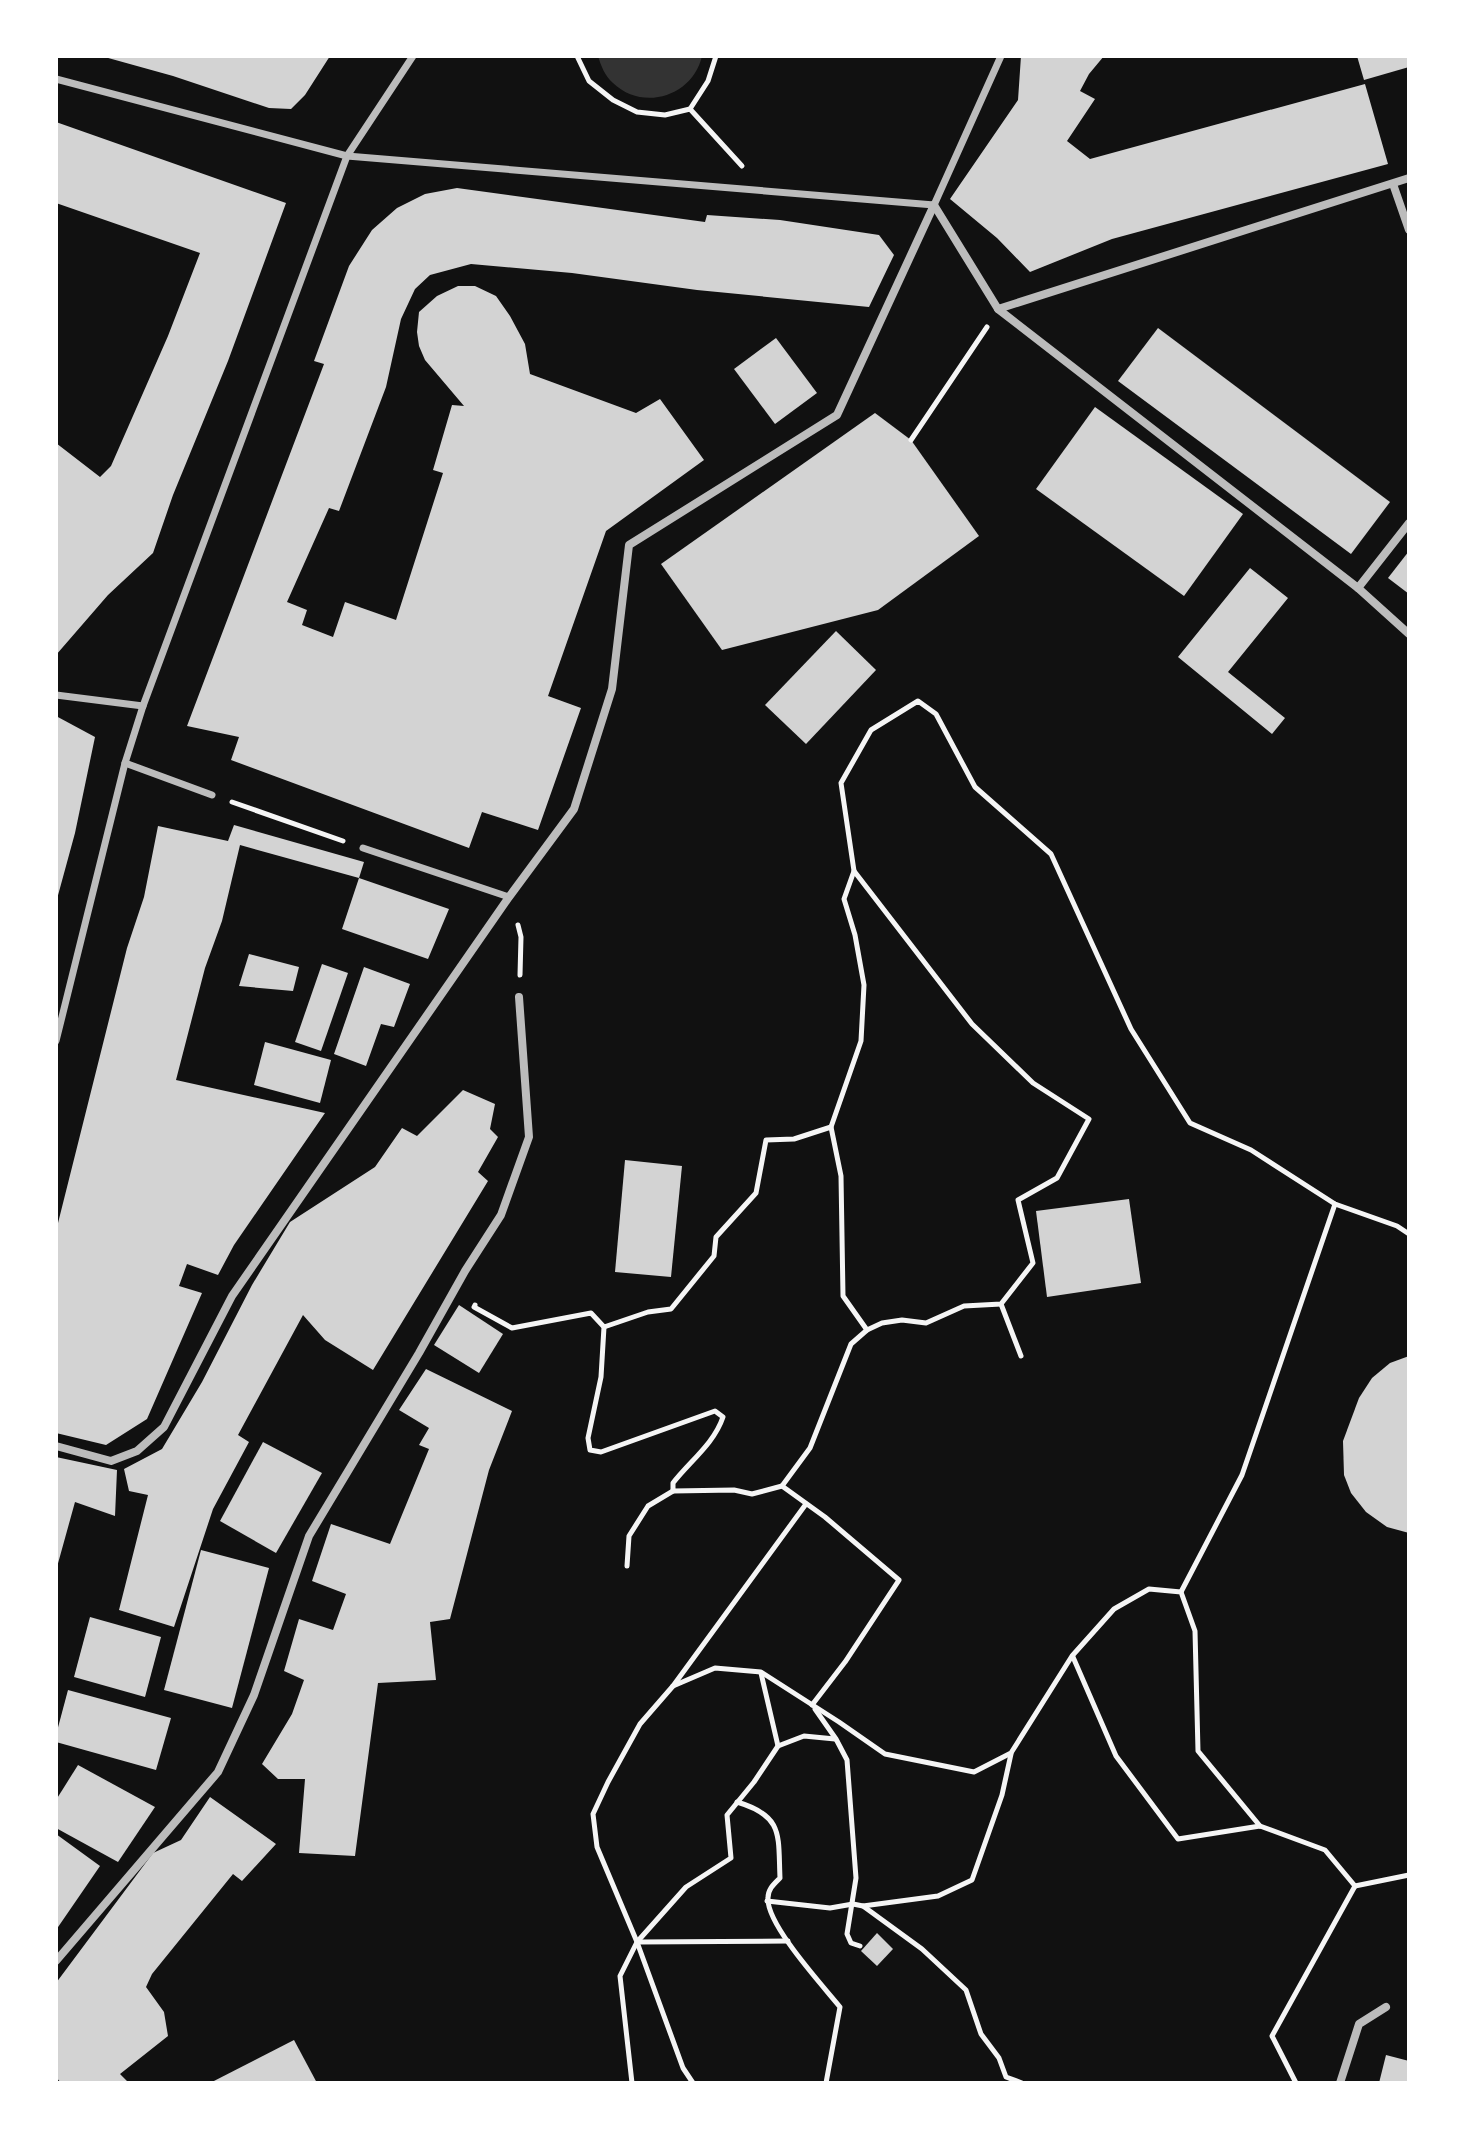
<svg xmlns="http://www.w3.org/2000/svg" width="1465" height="2139" viewBox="0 0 1465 2139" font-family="'Noto Sans',sans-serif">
<rect width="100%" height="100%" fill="#111"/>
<path fill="#333" d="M598 56H702C693 96 643 112 613 83 605 76 601 66 598 56Z"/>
<g fill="#d3d3d3">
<polygon points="101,56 330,56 305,95 291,109 269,108 173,76"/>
<polygon points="1021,56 1104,56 1089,74 1080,91 1095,99 1067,141 1090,159 1365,84 1388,164 1112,239 1030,272 997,238 950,199 1018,100"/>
<polygon points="1357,56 1409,56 1409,67 1364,80"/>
<polygon points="56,122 286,203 228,361 173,495 153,553 108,595 56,655 56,443 100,477 111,466 168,336 200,253 56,203"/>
<polygon points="457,188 705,222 707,215 780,220 879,235 894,255 869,307 697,290 572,273 471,264 430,275 415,289 401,319 386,387 339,511 329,508 287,602 307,610 302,625 333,637 345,602 396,620 443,473 433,470 452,405 464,406 425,360 419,346 417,332 419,312 437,296 458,286 475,286 496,296 510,316 525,344 530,374 636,413 660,399 704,460 606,531 548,696 581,708 538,830 482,812 469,848 231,760 239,737 187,726 324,364 314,361 349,266 372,230 397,208 425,194"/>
<polygon points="1158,328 1390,502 1351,554 1118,381"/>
<polygon points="776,338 817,393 775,424 734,369"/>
<polygon points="1095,407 1243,514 1184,596 1036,489"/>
<polygon points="875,413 911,440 979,536 878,610 722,650 661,564"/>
<polygon points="1409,551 1409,594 1388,578"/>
<polygon points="1250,568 1288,598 1228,672 1285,718 1272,734 1178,657"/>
<polygon points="836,631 876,670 806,744 765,705"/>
<polygon points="56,716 95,737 75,833 57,899"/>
<polygon points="234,825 364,862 359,878 449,909 428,959 342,929 359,878 240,845 222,921 205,968 176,1080 325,1113 234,1245 218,1275 187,1264 179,1286 202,1293 147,1419 106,1445 56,1433 56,1231 127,948 144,897 158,826 228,841"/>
<polygon points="249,954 299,967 293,991 239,986"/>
<polygon points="322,964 348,973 321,1051 295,1042"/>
<polygon points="364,967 410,984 394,1027 381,1024 366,1066 334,1054"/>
<polygon points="265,1042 331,1060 320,1103 254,1085"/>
<polygon points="463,1090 495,1104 490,1129 498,1137 478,1172 488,1181 373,1370 325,1340 303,1315 238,1435 249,1442 213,1509 174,1627 119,1610 148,1495 129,1491 124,1469 162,1449 202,1382 252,1285 290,1222 375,1167 402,1128 417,1136"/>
<polygon points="625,1160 682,1166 671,1277 615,1272"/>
<polygon points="1129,1199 1141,1283 1047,1297 1036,1211"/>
<polygon points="459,1305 503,1334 479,1373 434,1345"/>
<polygon points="1409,1356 1409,1533 1387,1527 1366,1512 1351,1493 1344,1475 1343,1441 1359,1398 1372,1378 1390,1363"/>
<polygon points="426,1369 512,1411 489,1470 450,1619 430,1622 436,1680 378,1683 355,1856 299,1853 305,1779 278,1779 262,1764 292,1714 304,1680 284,1671 299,1619 333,1630 346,1594 312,1581 331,1524 390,1544 429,1449 419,1445 429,1428 399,1410"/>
<polygon points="263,1442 322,1473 276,1553 220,1521"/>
<polygon points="56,1457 117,1470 115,1516 75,1502 57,1567"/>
<polygon points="201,1550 269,1568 232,1708 164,1690"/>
<polygon points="90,1617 161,1637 145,1697 74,1677"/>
<polygon points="68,1690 171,1718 156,1770 56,1742 56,1735"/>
<polygon points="78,1765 155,1807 118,1862 56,1828 56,1800"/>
<polygon points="210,1797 276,1844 242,1881 233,1874 152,1974 146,1987 164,2012 168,2036 120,2074 129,2083 61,2083 56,2077 56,1983 153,1853 181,1840"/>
<polygon points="56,1834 100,1866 56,1930"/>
<polygon points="877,1933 893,1949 877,1966 861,1951"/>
<polygon points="294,2040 317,2083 210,2083"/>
<polygon points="1386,2055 1409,2061 1409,2083 1379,2083"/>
</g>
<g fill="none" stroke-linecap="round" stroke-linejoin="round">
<g stroke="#f5f5f5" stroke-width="5">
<polyline points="577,56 589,81 613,100 637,112 665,115 690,109"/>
<polyline points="716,56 708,81 690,109 742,166"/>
<polyline points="911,440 987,327"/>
<polyline points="232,802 343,841"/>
<polyline points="854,871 844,899 855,935 864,985 861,1041 831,1127 841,1176 843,1296 867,1330"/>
<polyline points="518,925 521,937 520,975"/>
<polyline points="1001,1304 1021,1356"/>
<path d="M475 1305 474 1307 512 1328 591 1313 604 1327 601 1377 588 1438 590 1450 601 1452 715 1411 723 1417C714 1444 689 1462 673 1483V1491L734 1490 752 1494 782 1486 810 1448 851 1344 867 1330 882 1323 902 1320 926 1323 964 1306 1001 1304 1033 1263 1018 1200 1057 1178 1089 1119 1033 1083 972 1024 854 871 841 783 871 730 918 701 936 714 975 787 1051 854 1131 1029 1190 1123 1251 1150 1335 1204 1397 1226 1409 1234"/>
<polyline points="604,1327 648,1312 671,1309 714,1256 716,1237 756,1193 766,1140 794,1139 831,1127"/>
<polyline points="782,1486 825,1517 899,1580 845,1662 812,1705"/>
<polyline points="627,1566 629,1536 648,1506 673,1491"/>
<polyline points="1181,1592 1242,1475 1335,1204"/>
<polyline points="1073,1657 1116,1756 1178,1839 1260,1826 1325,1850 1355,1886"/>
<polyline points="673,1686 715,1668 761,1672 839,1722 885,1754 974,1772 1011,1753 1072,1656 1114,1609 1149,1589 1181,1592 1195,1631 1198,1751 1260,1826"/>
<polyline points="815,1709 836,1739 847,1760 856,1878 847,1934 851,1943 860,1946"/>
<polyline points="778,1746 804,1736 835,1739"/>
<path d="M737 1802C784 1816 778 1835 780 1878 774 1884 768 1889 768 1898 766 1924 823 1986 840 2007L826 2083"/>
<polyline points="1355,1886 1409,1875"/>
<polyline points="767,1901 830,1908 853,1904 863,1906 922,1949 966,1990 981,2034 999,2058 1006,2077 1022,2083"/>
<polyline points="863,1906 938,1896 972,1880 1002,1795 1011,1754"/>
<polyline points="638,1942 788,1941"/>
<polyline points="632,2083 620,1976 637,1942 686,1887 731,1858 727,1815 754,1782 778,1746 761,1673"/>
<polyline points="693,2083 683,2068 637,1942 597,1847 593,1814 608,1782 640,1724 673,1686 806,1504"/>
<polyline points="1296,2083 1272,2036 1355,1886"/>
</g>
<g stroke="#bcbcbc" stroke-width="7">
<polyline points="56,79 347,156 934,205 1001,56"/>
<polyline points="56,695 143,706"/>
<polyline points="125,763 212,795"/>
<polyline points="363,848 509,897"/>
<polyline points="56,1041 125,763 143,706 347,156 413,56"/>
</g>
<g stroke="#bcbcbc" stroke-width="8">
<polyline points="1393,184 1409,230"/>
<polyline points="934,205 998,309 1358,588 1409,634"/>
<polyline points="998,309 1409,178"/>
<polyline points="1358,588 1409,523"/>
<polyline points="56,1446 111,1461 137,1451 164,1427 232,1296 509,897 574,809 612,689 629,545 837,415 934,205"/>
<polyline points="56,1961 218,1772 254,1695 309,1536 419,1353 465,1271 501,1215 529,1137 519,997"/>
<polyline points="1340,2083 1359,2024 1386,2007"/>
</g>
</g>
<rect width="1465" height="2139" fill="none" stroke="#ffffff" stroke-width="116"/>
</svg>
